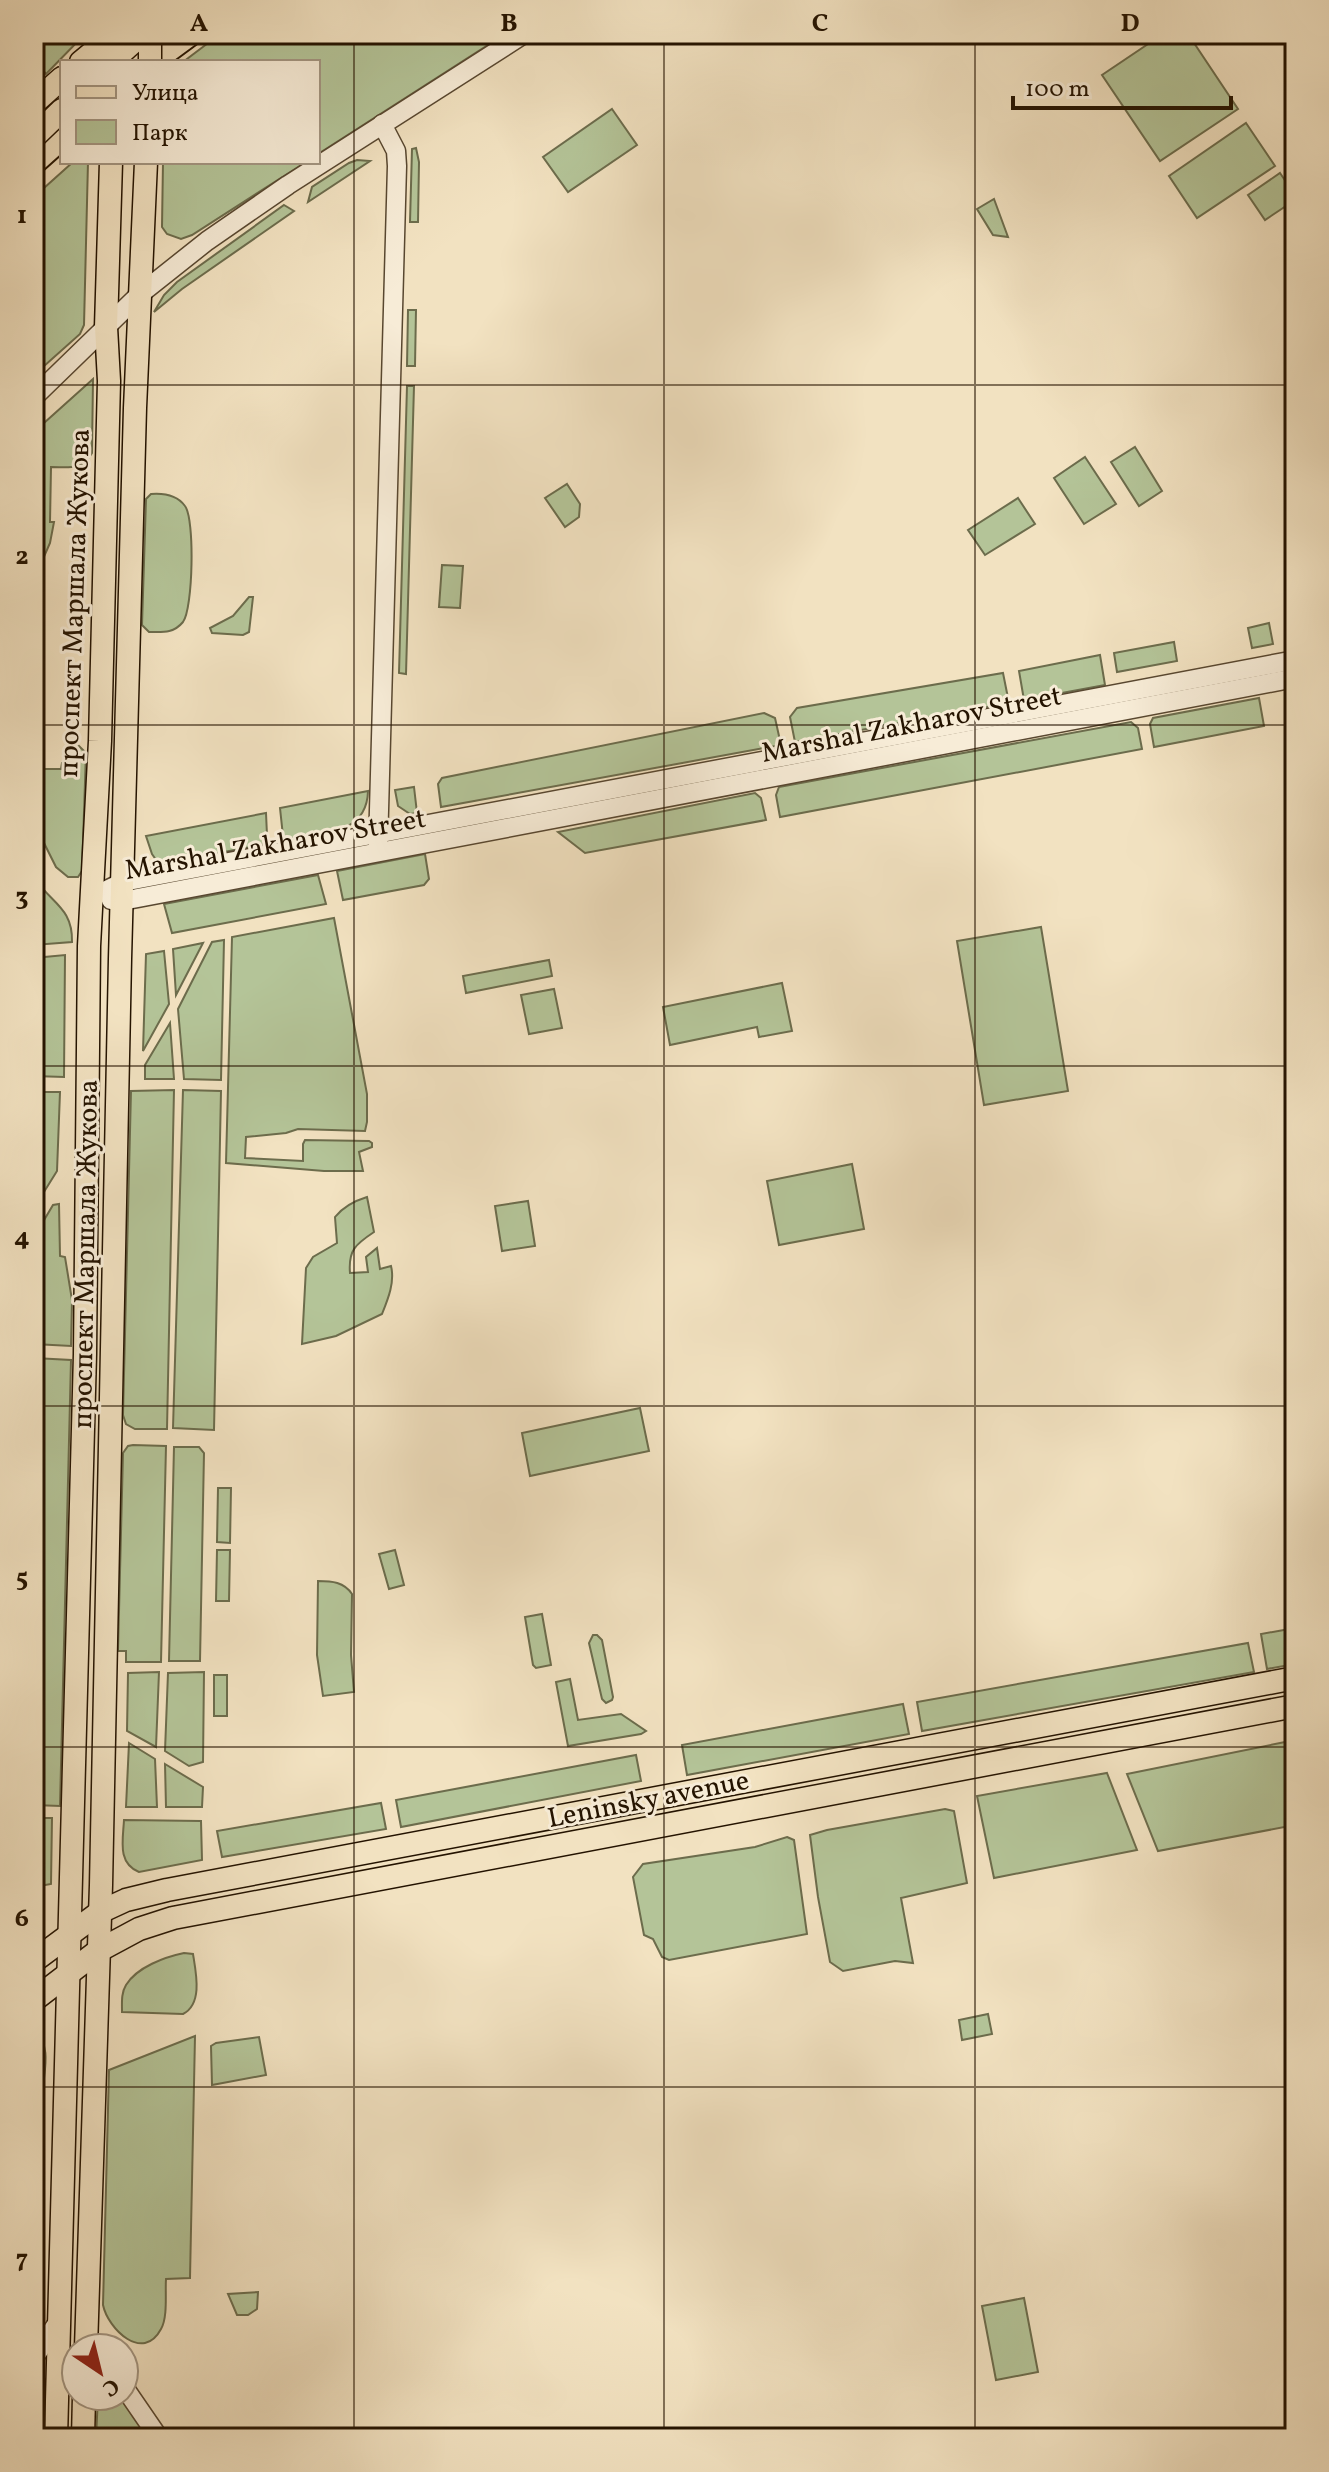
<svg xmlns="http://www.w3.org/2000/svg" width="1329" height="2472" viewBox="0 0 1329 2472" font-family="Vollkorn,serif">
<rect width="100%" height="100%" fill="#f2e2c1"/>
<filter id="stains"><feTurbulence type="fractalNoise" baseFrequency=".0025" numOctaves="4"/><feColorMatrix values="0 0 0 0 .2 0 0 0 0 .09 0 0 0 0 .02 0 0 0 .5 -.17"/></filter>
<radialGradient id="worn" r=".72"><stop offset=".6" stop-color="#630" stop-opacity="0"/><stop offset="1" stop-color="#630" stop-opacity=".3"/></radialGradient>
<g fill="#b4c498" stroke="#6c6c4c" stroke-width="2">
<polygon points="41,34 85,34 46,74 34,60 34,40"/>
<polygon points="220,34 505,34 318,154 318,62 183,62"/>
<polygon points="1163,34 1188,34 1238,109 1160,161 1102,75"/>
<polygon points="612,109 637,145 568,192 543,157"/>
<polygon points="1246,123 1275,166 1197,218 1169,176"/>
<polygon points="416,148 419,162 418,222 410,222 412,149"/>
<polygon points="357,160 370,161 308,202 312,187 349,163"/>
<polygon points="73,162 88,162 84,325 80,334 34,375 34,197"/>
<polygon points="163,162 306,162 192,235 181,239 167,234 162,227"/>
<polygon points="1280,173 1295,195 1295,200 1265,220 1248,195"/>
<polygon points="994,199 1008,237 993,235 977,209"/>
<polygon points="284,205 294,211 182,289 154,312 164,295 177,282"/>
<polygon points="408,310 416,310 415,366 407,366"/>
<path d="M93 379 92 453C82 471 68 467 51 467L50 522H54L50 543 39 568 34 711 37 520 34 519V432Z"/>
<polygon points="407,386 414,386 406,674 399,673"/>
<polygon points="1135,447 1162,491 1139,506 1111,462"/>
<polygon points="1085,457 1116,504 1084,524 1054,478"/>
<polygon points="567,484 580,504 579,517 565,527 545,498"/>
<path d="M151 494C164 493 177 495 185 506 195 519 193 609 183 622 173 634 162 632 149 632L142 625 146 499Z"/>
<polygon points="1018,498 1035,524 985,555 968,530"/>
<polygon points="442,565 463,566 460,608 439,607"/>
<polygon points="249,597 253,597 249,632 243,635 212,633 210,628 233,616"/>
<polygon points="1269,623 1273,644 1252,648 1248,628"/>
<polygon points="1174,642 1177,661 1117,672 1114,653"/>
<polygon points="1100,655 1105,685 1024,700 1019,671"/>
<polygon points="1003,673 1009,703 795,742 790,717 797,708"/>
<polygon points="1259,698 1264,726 1154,747 1150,724 1153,718"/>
<polygon points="34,713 44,738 43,769 61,769 62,763 75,763 76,743 86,753 82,871 78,877 68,877 56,867 34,823"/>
<polygon points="764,713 775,718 781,745 441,807 438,784 442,778"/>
<polygon points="1131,722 1138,728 1142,749 780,817 776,795 779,787"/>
<polygon points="414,787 417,813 410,814 398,806 395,790"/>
<path d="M368 791C367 836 320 833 286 839L283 836 280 808Z"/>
<polygon points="755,793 761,798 766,820 585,853 558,832"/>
<polygon points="266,813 267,835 262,845 159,864 152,854 146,836"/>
<polygon points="425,854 429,879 424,885 343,900 337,871"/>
<polygon points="318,875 326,904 172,933 164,904"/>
<path d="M34 877C50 903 73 907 72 942L34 945Z"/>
<polygon points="334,918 367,1094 367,1122 365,1131 298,1129 286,1133 246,1137 245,1158 303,1161 303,1144 305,1140 369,1141 372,1143 372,1147 359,1152 363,1171 324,1171 226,1163 232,937"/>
<polygon points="1041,927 1068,1091 984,1105 957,941"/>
<polygon points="224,940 221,1080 184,1079 178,1009 212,942"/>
<polygon points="203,943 176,995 173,949"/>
<polygon points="164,951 169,1004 143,1051 146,954"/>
<polygon points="65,955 64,1077 34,1076 34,958"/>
<polygon points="549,960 552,976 466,993 463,976"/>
<polygon points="782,983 792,1031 759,1037 757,1027 670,1045 663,1007"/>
<polygon points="554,989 562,1028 529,1034 521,995"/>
<polygon points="170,1023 174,1079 145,1079 145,1065"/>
<polygon points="174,1090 167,1429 135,1429 126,1424 123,1415 131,1091"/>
<polygon points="183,1090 221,1091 214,1430 173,1428"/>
<polygon points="34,1092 60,1092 57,1171 34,1208"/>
<polygon points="852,1164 864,1229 779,1245 767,1181"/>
<path d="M367 1197 374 1232C356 1244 348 1250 350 1273L368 1272 366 1257 377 1248 380 1269 391 1266C395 1282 388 1299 382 1314L336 1336 302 1344 306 1268 313 1257 337 1243 335 1217C343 1207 354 1201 367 1197Z"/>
<polygon points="528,1201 535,1246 502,1251 495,1206"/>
<polygon points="59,1204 60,1256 65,1257 72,1300 71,1346 34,1344 34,1237 53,1205"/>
<polygon points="34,1358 71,1360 60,1806 34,1805"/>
<polygon points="640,1408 649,1451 530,1476 522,1433"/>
<polygon points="133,1445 166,1446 161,1662 126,1662 126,1651 118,1651 123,1453 128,1446"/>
<polygon points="174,1447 199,1447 204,1453 200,1661 169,1661"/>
<polygon points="218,1488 231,1488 230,1543 217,1542"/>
<polygon points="217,1550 230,1550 229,1601 216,1601"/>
<polygon points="395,1550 404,1585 389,1589 379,1554"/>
<path d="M318 1581C332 1581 344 1582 352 1594L351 1655 354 1692 323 1696 317 1655Z"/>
<polygon points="542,1614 551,1665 536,1668 533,1665 525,1617"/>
<polygon points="1295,1628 1295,1664 1267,1669 1261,1634"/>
<polygon points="593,1635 597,1635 602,1640 613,1697 612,1700 606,1703 602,1699 589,1643"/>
<polygon points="1248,1643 1254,1672 922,1731 917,1702"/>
<polygon points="159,1672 156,1747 127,1731 128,1673"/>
<polygon points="204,1672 203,1762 189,1766 165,1751 168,1673"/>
<rect x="214" y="1675" width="13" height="41"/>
<polygon points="570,1679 578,1720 621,1714 646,1731 641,1734 568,1746 556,1682"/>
<polygon points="903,1704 909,1734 687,1775 682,1745"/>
<polygon points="1295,1740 1295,1825 1158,1851 1127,1774"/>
<polygon points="129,1743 155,1759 157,1807 126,1807"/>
<polygon points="636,1755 641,1781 401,1827 396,1800"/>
<polygon points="165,1764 203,1787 202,1807 166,1807"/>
<polygon points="1107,1773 1137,1850 994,1878 977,1796"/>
<polygon points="381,1803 386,1829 222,1857 217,1831"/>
<polygon points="945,1809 954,1811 967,1883 901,1898 913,1963 895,1961 843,1971 830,1962 818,1897 810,1835 827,1830"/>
<polygon points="34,1818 52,1818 51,1884 34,1887"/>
<path d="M124 1820 201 1821 202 1860 139 1872C117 1863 123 1840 124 1820Z"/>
<polygon points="787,1837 794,1840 807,1934 669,1960 662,1957 653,1939 644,1935 633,1877 643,1864 755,1847"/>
<path d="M184 1953 193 1954C196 1973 203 2004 183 2014L122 2012C122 2003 121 1993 126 1985 137 1967 165 1957 184 1953Z"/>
<polygon points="988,2014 992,2034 962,2040 959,2020"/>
<path d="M34 2034C49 2041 46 2063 44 2078L34 2086Z"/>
<path d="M195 2036 190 2278 166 2279C165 2293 168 2317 161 2329 143 2363 108 2329 103 2305L109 2070Z"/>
<polygon points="259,2037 266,2075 212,2085 211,2046 216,2043"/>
<polygon points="39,2103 43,2111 41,2178 34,2188 34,2104"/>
<polygon points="258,2292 257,2309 248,2315 237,2315 228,2294"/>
<polygon points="1024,2298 1038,2372 996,2380 982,2306"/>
<polygon points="41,2375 45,2379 43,2438 34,2438 34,2377"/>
<polygon points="98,2396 121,2396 148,2438 96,2438"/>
</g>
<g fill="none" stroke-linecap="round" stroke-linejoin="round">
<defs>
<g id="minor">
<polyline points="34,397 139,295 207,241 288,185 524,34"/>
<polyline points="378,846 397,166 396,151 382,124"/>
<polyline points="92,897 123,882 1295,660"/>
<polyline points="111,900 122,901 1295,678"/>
<polyline points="34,2358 58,2322"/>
<polyline points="124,2387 159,2438"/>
</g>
<g id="major">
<polyline points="81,62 115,34"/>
<polyline points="111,62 142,34"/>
<polyline points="150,62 150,34"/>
<polyline points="34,103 62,78"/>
<polyline points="34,137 62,110"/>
<polyline points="34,1961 100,1912 126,1900 167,1890 1295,1678"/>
<polyline points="34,2000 98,1951 139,1929 173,1918 1295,1706"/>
<polyline points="86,2348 101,1885 120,959 135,408 146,162"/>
<polyline points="56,2438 85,1354 89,946 100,741 109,381 106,327 111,162"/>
<polyline points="83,2438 84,2396"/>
</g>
</defs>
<use href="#minor" stroke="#584730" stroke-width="21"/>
<use href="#major" stroke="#241300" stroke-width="25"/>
<use href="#minor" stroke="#f7ecd7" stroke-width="18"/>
<use href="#major" stroke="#f2e2c1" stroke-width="22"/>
<g stroke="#241300" stroke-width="2">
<polyline points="173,62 211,34"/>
<polyline points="34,179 62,154"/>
</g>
</g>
<path fill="none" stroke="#241300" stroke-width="2" stroke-opacity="0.55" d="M354 34V2438M664 34V2438M975 34V2438M34 385H1295M34 725H1295M34 1066H1295M34 1406H1295M34 1747H1295M34 2087H1295"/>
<g text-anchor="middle" stroke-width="6" stroke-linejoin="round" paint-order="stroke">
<g font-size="28" fill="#241300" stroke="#f7ecd7">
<text transform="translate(73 603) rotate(-88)" y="10">проспект Маршала Жукова</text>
<text transform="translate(911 723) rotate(-11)" y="10">Marshal Zakharov Street</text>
<text transform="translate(275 843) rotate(-10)" y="10">Marshal Zakharov Street</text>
<text transform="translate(84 1254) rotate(-89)" y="10">проспект Маршала Жукова</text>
<text transform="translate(648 1798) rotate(-11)" y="10">Leninsky avenue</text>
</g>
</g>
<rect width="1329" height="2472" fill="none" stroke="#f2e2c1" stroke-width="88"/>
<rect x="60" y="60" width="260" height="104" fill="#f7ecd7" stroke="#a39581" stroke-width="2"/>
<rect x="76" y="86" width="40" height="12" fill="#f2e2c1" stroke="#a39581" stroke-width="2"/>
<text x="132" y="100" font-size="24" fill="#241300">Улица</text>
<rect x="76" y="120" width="40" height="24" fill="#b4c498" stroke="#a39581" stroke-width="2"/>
<text x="132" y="140" font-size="24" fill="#241300">Парк</text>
<g transform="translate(100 2372) rotate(145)"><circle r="38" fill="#f7ecd7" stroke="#a39581" stroke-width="2"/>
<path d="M0-6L14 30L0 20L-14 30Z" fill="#8f2418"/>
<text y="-12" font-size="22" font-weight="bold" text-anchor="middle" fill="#241300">С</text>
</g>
<path d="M1013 96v12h218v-12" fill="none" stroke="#241300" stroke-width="4"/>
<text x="1025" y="96" font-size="24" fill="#241300" stroke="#f7ecd7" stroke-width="6" paint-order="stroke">100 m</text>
<rect x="44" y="44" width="1241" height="2384" fill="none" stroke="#241300" stroke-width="3"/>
<g font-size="26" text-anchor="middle" font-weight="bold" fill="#241300">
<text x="199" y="31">A</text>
<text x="509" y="31">B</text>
<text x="820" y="31">C</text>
<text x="1130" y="31">D</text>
<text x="22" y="223">1</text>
<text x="22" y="564">2</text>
<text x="22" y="905">3</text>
<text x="22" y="1245">4</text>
<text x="22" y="1586">5</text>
<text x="22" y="1926">6</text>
<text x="22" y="2267">7</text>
</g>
<rect width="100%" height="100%" filter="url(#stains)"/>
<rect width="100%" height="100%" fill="url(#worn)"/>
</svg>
